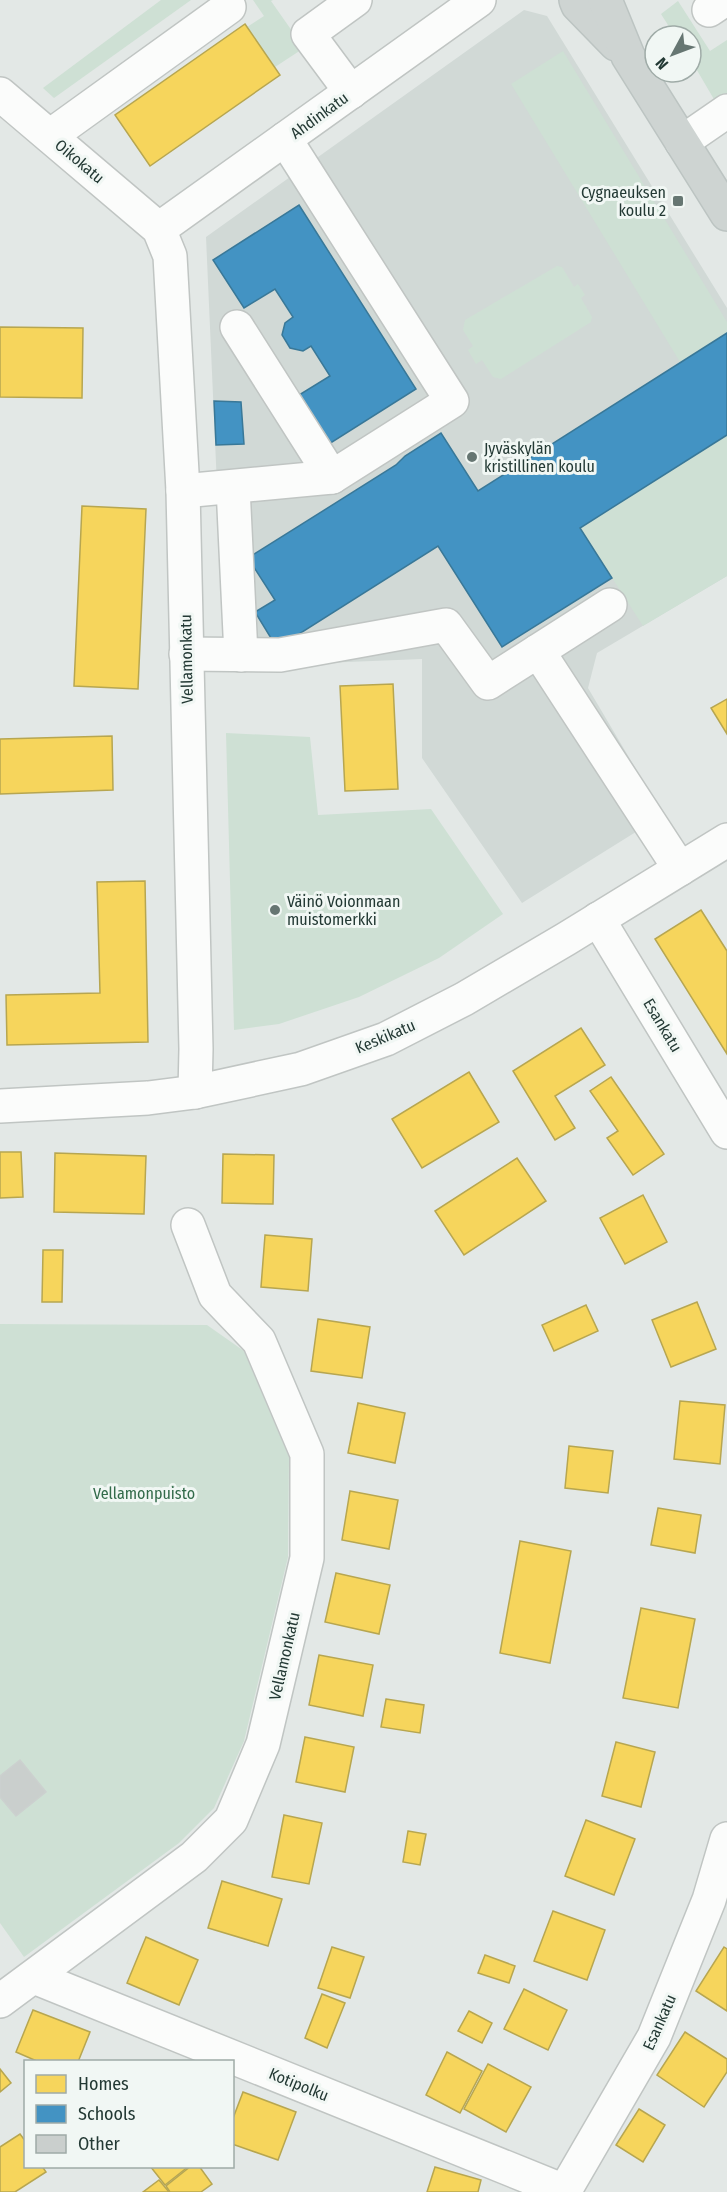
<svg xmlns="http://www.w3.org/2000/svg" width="727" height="2192" viewBox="0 0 727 2192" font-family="'Fira Sans Condensed',sans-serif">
<rect width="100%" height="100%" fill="#e3e8e6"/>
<polygon fill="#d1d9d6" points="524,10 547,16 727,308 727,576 597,653 588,688 663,815 522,903 422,758 422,659 225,667 206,237"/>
<g fill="#cee0d4">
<polygon points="161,0 191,0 54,98 43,88"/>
<polygon points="253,0 273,0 271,1 304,48 275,67 247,27 264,16"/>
<polygon points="678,1 710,51 727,40 727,93 715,101 691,60 691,36 675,36 661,14"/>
<polygon points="563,51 727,322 727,333 680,362 511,84"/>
<polygon points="557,266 562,267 574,287 578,284 585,295 581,298 592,317 591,322 501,379 493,377 482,360 476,364 468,350 473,346 463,330 465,320"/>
<polygon points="727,435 727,576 643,626 580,528"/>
<polygon points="226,733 310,737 318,815 431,809 503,914 439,958 359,997 279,1024 234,1030"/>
<polygon points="0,1324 207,1325 244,1351 289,1457 288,1557 244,1741 214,1808 179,1843 24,1957 0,1923"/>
</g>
<g fill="#f6d55c" stroke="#b7a650" stroke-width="1.5">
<polygon points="245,24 280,75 150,166 115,115"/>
<polygon points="0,327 83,328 82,398 0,397"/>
<polygon points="82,506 146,509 138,689 74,686"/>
<polygon points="393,684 398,789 345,791 340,686"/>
<polygon points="727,699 727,734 711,708"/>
<polygon points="112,736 113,790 0,794 0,739"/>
<polygon points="145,881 148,1042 7,1045 6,995 100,993 97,882"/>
<polygon points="701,910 727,951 727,1054 655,939"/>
<polygon points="581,1028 605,1065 555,1096 575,1128 555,1140 513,1071"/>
<polygon points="469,1072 499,1122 422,1168 392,1119"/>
<polygon points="611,1077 664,1154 633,1175 607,1138 618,1131 590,1091"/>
<polygon points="0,1152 21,1152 23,1197 0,1198"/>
<polygon points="55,1153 146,1156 144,1214 54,1212"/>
<polygon points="223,1154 274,1155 273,1204 222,1203"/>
<polygon points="517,1158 546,1201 464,1255 435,1211"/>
<polygon points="643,1195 667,1242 625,1264 600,1218"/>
<polygon points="265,1235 312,1239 308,1291 261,1287"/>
<polygon points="43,1250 63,1250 62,1302 42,1302"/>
<polygon points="697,1302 716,1349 671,1367 652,1320"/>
<polygon points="586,1305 598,1331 554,1351 542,1325"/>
<polygon points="318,1319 370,1327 362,1378 311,1371"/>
<polygon points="680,1401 725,1405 720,1464 674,1459"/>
<polygon points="358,1403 405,1413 395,1463 348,1453"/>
<polygon points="569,1446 613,1451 608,1493 565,1488"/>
<polygon points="350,1491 398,1500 389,1549 342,1540"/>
<polygon points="658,1508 701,1515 695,1553 651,1545"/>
<polygon points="520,1541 571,1551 550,1663 500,1653"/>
<polygon points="336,1573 390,1585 379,1634 325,1622"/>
<polygon points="641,1608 695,1619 678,1708 623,1698"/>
<polygon points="319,1655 373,1665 363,1716 309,1705"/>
<polygon points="386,1699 424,1705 420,1733 381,1727"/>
<polygon points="305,1737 354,1747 345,1792 296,1782"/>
<polygon points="616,1742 655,1752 641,1807 602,1796"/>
<polygon points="284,1815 322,1823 309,1884 272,1877"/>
<polygon points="586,1820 635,1839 614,1895 565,1876"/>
<polygon points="408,1831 426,1834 420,1865 403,1862"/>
<polygon points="222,1881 282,1899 268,1946 208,1928"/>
<polygon points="553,1911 605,1930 587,1980 534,1961"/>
<polygon points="146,1937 198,1960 179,2005 127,1983"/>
<polygon points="332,1947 364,1957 350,1998 318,1988"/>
<polygon points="724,1947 727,1949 727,2011 696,1991"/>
<polygon points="485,1955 515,1966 509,1983 478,1973"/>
<polygon points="524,1989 567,2010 548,2050 504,2029"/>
<polygon points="322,1994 345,2003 327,2048 305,2038"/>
<polygon points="33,2010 90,2032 78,2062 39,2062 16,2052"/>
<polygon points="469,2011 492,2023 482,2043 458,2031"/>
<polygon points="685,2032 727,2059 727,2072 704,2107 657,2075"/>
<polygon points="447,2052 482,2071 460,2113 426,2095"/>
<polygon points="488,2064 531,2087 506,2132 464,2109"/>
<polygon points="0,2069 11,2083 0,2092"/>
<polygon points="243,2092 296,2112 278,2160 232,2144 232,2121"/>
<polygon points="639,2109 665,2125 643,2162 616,2145"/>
<polygon points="20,2134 26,2142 26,2166 42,2166 46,2172 15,2192 0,2192 0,2147"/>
<polygon points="150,2166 189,2166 165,2185"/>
<polygon points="191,2166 199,2166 212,2184 201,2192 170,2192 166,2186"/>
<polygon points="435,2167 481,2180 478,2192 427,2192"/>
<polygon points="159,2180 169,2192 143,2192"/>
</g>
<g fill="#4393c3" stroke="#397898" stroke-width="1.5">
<polygon points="299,205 416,389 329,444 299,395 330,376 311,346 303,351 290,348 282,335 285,323 293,317 275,289 244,308 213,260"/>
<polygon points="727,333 727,435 580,528 612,578 502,647 438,546 277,648 255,612 275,600 248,558 396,465 405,456 441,433 478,491"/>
<polygon points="214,401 241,402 244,444 216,445"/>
</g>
<polygon fill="#cacfcd" stroke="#ccd1cf" stroke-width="1.5" points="20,1760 46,1792 16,1816 0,1797 0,1776"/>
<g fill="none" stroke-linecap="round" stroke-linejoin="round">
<defs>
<g id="minor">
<polyline points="709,10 724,0"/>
<polyline points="351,92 308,34 355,0"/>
<polyline points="0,94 159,229 170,256 183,491 196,1049 195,1092"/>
<polyline points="50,136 229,7"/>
<polyline points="682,142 727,111"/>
<polyline points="159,229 479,0"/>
<polyline points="237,327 332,477"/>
<polyline points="233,487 241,655"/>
<polyline points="183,491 332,477 452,401 285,139"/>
<polyline points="538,651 610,605"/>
<polyline points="186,654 280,655 446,625 488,683 538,651 680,869"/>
<polyline points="598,919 727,1132"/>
<polyline points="0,1106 148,1098 195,1092 301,1069 386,1039 464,999 566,939 727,840"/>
<polyline points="34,1977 564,2191"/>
<polyline points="0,2001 194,1857 231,1820 263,1744 307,1558 307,1454 259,1341 215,1295 188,1225"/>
<polyline points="564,2192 654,2037 709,1900 727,1839"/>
</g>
<g id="major">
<polyline points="576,0 578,5 616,44"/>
<polyline points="605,0 628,56 727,214"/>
</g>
</defs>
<use href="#minor" stroke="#c0c5c3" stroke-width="36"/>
<use href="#major" stroke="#bcc4c2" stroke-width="36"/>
<use href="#minor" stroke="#fbfcfb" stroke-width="33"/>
<use href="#major" stroke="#ced4d2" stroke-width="33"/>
</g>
<g fill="#667672" stroke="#f1f7f4" stroke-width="2">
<rect x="672" y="195" width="12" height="12" rx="3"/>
<circle cx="472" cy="457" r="6"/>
<circle cx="275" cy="910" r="6"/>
</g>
<g text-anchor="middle" stroke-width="6" stroke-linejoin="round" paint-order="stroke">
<g font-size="16" fill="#233934" stroke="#f1f7f4">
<text transform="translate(319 115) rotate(-36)" y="6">Ahdinkatu</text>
<text transform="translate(80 161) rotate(40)" y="6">Oikokatu</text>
<text transform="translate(186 659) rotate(-91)" y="6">Vellamonkatu</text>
<text transform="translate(663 1025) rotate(59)" y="6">Esankatu</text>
<text transform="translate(385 1036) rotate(-23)" y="6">Keskikatu</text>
<text transform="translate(284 1656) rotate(-77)" y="6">Vellamonkatu</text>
<text transform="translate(659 2022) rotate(-66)" y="6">Esankatu</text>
<text transform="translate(299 2084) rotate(22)" y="6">Kotipolku</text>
</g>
<g font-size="16" fill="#233934" stroke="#f1f7f4" text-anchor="start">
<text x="666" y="198" text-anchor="end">Cygnaeuksen<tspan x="666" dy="18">koulu 2</tspan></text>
<text x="484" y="454">Jyväskylän<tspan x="484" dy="18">kristillinen koulu</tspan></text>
<text x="287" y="907">Väinö Voionmaan<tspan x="287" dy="18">muistomerkki</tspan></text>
</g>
<g font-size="16" fill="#326b4a" stroke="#f1f7f4">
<text x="144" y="1499">Vellamonpuisto</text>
</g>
</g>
<rect x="24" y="2060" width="210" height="108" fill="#f1f7f4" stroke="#9faba7" stroke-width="1.5"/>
<rect x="36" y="2075" width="30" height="18" fill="#f6d55c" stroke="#9faba7" stroke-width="1.5"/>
<text x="78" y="2090" font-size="18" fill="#233934">Homes</text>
<rect x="36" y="2105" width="30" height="18" fill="#4393c3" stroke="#9faba7" stroke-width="1.5"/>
<text x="78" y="2120" font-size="18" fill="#233934">Schools</text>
<rect x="36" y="2135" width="30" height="18" fill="#cacfcd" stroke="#9faba7" stroke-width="1.5"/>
<text x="78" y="2150" font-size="18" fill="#233934">Other</text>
<g transform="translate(673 54) rotate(229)"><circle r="28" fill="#f1f7f4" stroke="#9faba7" stroke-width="1.5"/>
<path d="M0-4.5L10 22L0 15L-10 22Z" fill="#667672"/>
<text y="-9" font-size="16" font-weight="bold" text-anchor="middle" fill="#233934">N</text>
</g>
</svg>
